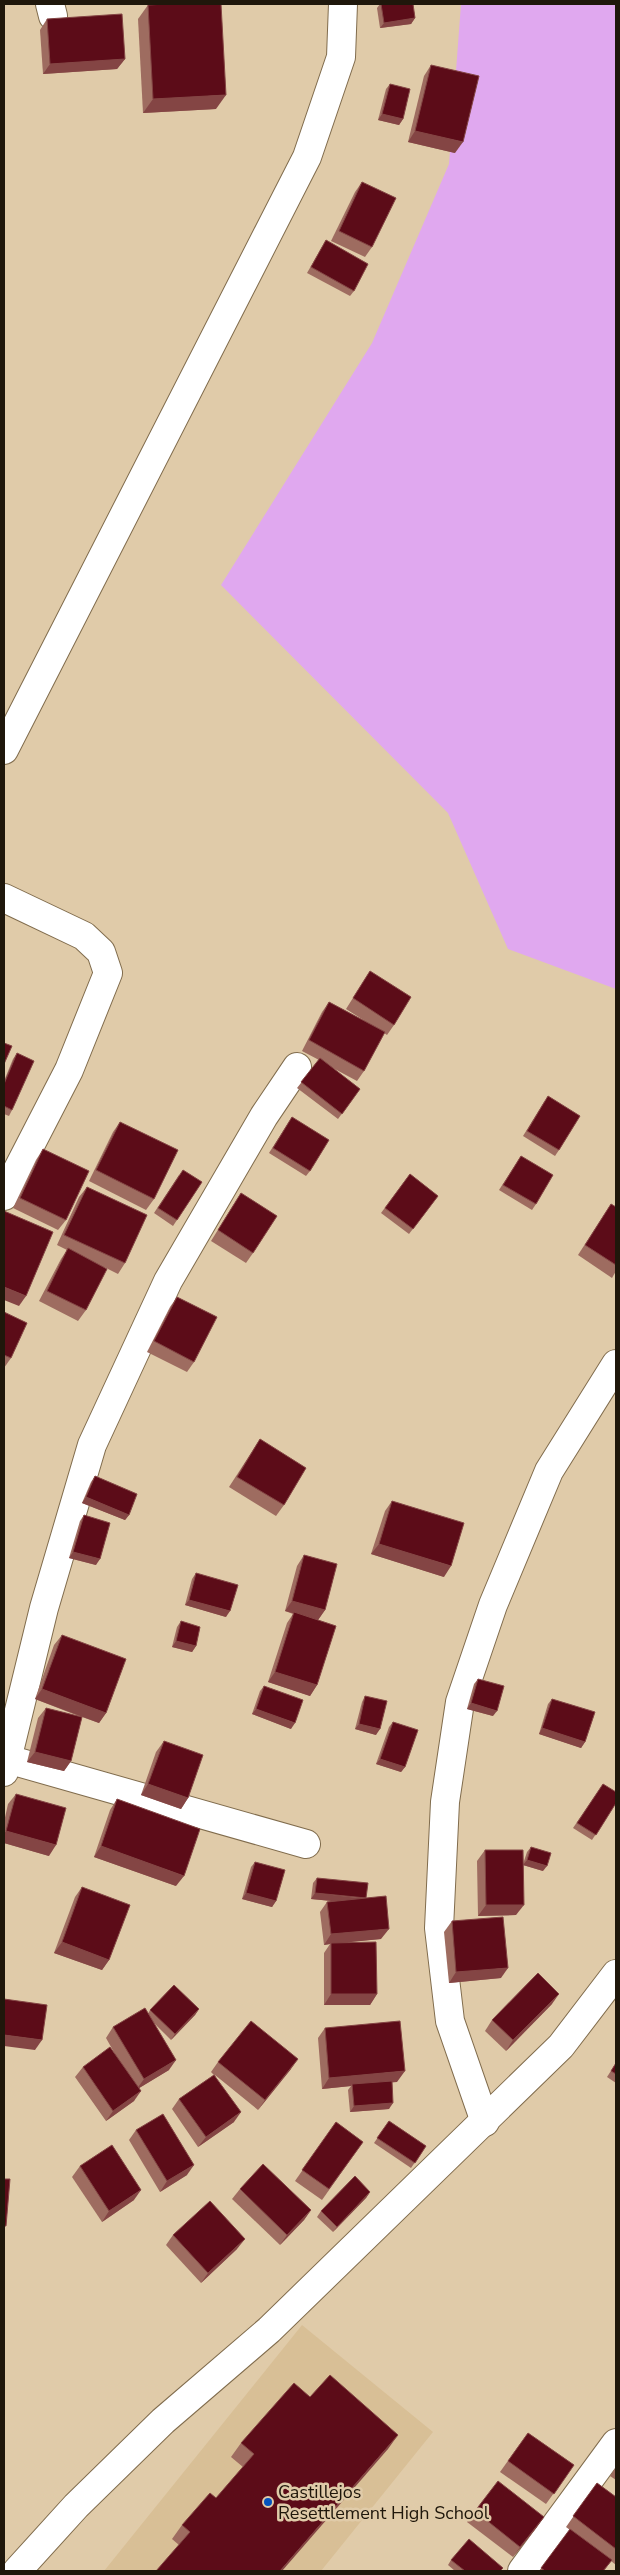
<svg xmlns="http://www.w3.org/2000/svg" width="620" height="2575" viewBox="0 0 620 2575" font-family="'Nunito Sans',sans-serif">
<rect width="100%" height="100%" fill="#e0cba9"/>
<polygon fill="#d8bf96" points="302,2325 433,2432 321,2571 104,2571"/>
<polygon fill="#e0a8ef" points="461,4 616,4 616,989 508,949 448,813 221,585 372,343 449,164"/>
<g fill="none" stroke-linecap="round" stroke-linejoin="round">
<defs>
<g id="minor">
<polyline points="50,4 53,16"/>
<polyline points="4,750 307,157 341,57 343,4"/>
<polyline points="4,898 84,936 101,952 108,973 69,1070 4,1196"/>
<polyline points="7,1759 306,1844"/>
<polyline points="4,1772 44,1608 92,1445 168,1281 264,1116 297,1067"/>
<polyline points="485,2122 450,2021 439,1928 445,1802 460,1702 493,1605 549,1471 616,1364"/>
<polyline points="17,2571 76,2506 163,2421 269,2330 561,2046 616,1974"/>
<polyline points="522,2571 616,2443"/>
</g>
</defs>
<use href="#minor" stroke="#806c4d" stroke-width="30"/>
<use href="#minor" stroke="#fff" stroke-width="28"/>
</g>
<g fill="#9e6c60">
<polygon points="380,4 413,4 415,18 411,24 380,28 377,8"/>
<polygon points="148,5 216,109 143,113 138,19"/>
<polygon points="47,19 125,59 117,69 43,74 40,30"/>
<polygon points="431,65 455,153 408,142 424,76"/>
<polygon points="390,84 403,119 399,125 378,120 386,89"/>
<polygon points="362,182 372,247 365,257 331,241 355,192"/>
<polygon points="326,240 354,291 350,296 307,273"/>
<polygon points="370,971 394,1025 387,1035 384,1033 364,1071 357,1081 331,1067 360,1089 338,1119 297,1088 319,1060 302,1051 322,1012 329,1002 365,1021 346,1009"/>
<polygon points="17,1053 12,1110 9,1116 4,1114 4,1081 13,1059"/>
<polygon points="544,1102 559,1150 555,1156 523,1136"/>
<polygon points="292,1117 310,1171 306,1176 269,1153"/>
<polygon points="120,1122 154,1199 146,1210 89,1181 113,1132"/>
<polygon points="43,1149 66,1220 58,1230 13,1208 36,1160"/>
<polygon points="521,1156 536,1204 532,1210 499,1190"/>
<polygon points="410,1174 438,1196 409,1234 381,1213"/>
<polygon points="179,1175 202,1182 173,1226 154,1213"/>
<polygon points="87,1187 125,1263 118,1274 104,1267 86,1310 78,1321 39,1301 61,1259 67,1250 57,1245 79,1197"/>
<polygon points="241,1193 253,1253 246,1263 211,1241"/>
<polygon points="611,1204 616,1207 616,1271 612,1278 578,1255"/>
<polygon points="177,1297 194,1362 187,1372 147,1352 170,1307"/>
<polygon points="4,1312 11,1358 4,1368"/>
<polygon points="260,1439 284,1505 276,1516 229,1487"/>
<polygon points="95,1476 129,1515 125,1520 82,1503 91,1482"/>
<polygon points="392,1501 444,1577 371,1554 385,1511"/>
<polygon points="84,1515 96,1565 69,1558 80,1521"/>
<polygon points="304,1555 325,1610 318,1620 317,1685 310,1696 268,1682 287,1623 293,1614 285,1611 297,1566"/>
<polygon points="196,1573 226,1617 185,1605 192,1579"/>
<polygon points="181,1621 196,1646 192,1652 172,1647 177,1627"/>
<polygon points="62,1635 106,1713 99,1723 82,1717 71,1761 64,1771 27,1762 38,1718 46,1708 81,1717 35,1699 54,1645"/>
<polygon points="478,1679 493,1716 467,1709 474,1684"/>
<polygon points="264,1686 291,1729 252,1714 260,1691"/>
<polygon points="365,1696 376,1735 355,1729 362,1702"/>
<polygon points="552,1699 585,1742 581,1748 539,1734 548,1704"/>
<polygon points="393,1722 405,1767 401,1772 376,1764 389,1727"/>
<polygon points="164,1741 188,1798 181,1809 141,1795 156,1752"/>
<polygon points="603,1784 616,1803 592,1840 573,1828"/>
<polygon points="16,1794 49,1856 4,1843 4,1822 8,1804"/>
<polygon points="117,1799 176,1886 94,1857 110,1810"/>
<polygon points="531,1847 543,1871 523,1865 516,1915 478,1916 477,1861 485,1850 523,1864 527,1852"/>
<polygon points="255,1862 276,1901 272,1907 242,1899 251,1867"/>
<polygon points="317,1878 366,1898 381,1939 348,1942 377,1994 370,2005 324,2005 324,1953 330,1944 324,1945 320,1912 327,1902 333,1901 311,1899 313,1883"/>
<polygon points="82,1887 109,1960 102,1970 54,1953 75,1897"/>
<polygon points="452,1921 501,1978 449,1983 444,1932"/>
<polygon points="552,2004 506,2051 485,2031 492,2020"/>
<polygon points="199,2009 195,2015 171,2040 154,2023 169,2070 139,2088 134,2101 106,2121 75,2077 83,2067 115,2054 106,2038 113,2027 148,2014 150,2010"/>
<polygon points="325,2028 397,2082 392,2082 389,2109 350,2112 348,2090 351,2086 322,2089 318,2038"/>
<polygon points="218,2062 291,2069 258,2110 215,2075 234,2122 198,2147 172,2109 179,2099 214,2075 211,2072"/>
<polygon points="616,2063 616,2083 607,2077"/>
<polygon points="389,2121 426,2146 411,2168 374,2143"/>
<polygon points="336,2122 363,2142 322,2200 295,2181"/>
<polygon points="136,2130 187,2175 160,2192 129,2140"/>
<polygon points="80,2166 134,2200 102,2222 72,2177"/>
<polygon points="240,2189 311,2210 304,2220 280,2245 232,2199"/>
<polygon points="370,2192 366,2198 333,2232 317,2217 321,2211"/>
<polygon points="173,2235 237,2249 201,2283 166,2245"/>
<polygon points="310,2397 388,2449 179,2545 172,2539 182,2525 216,2498 243,2467 231,2457 241,2443"/>
<polygon points="528,2433 574,2465 546,2504 500,2472"/>
<polygon points="616,2467 616,2480 610,2476"/>
<polygon points="597,2483 616,2497 616,2565 611,2561 604,2571 539,2571 570,2530 566,2527"/>
<polygon points="475,2511 537,2527 513,2557 467,2522"/>
<polygon points="451,2560 500,2571 455,2571 448,2565"/>
</g>
<g fill="#844544">
<polygon points="415,18 411,24 380,28 384,23"/>
<polygon points="125,59 117,69 43,74 50,64"/>
<polygon points="226,95 216,109 143,113 153,99"/>
<polygon points="382,114 403,119 399,125 378,120"/>
<polygon points="415,131 463,142 455,153 408,142"/>
<polygon points="4,1287 26,1296 19,1306 4,1300"/>
<polygon points="86,1497 129,1515 125,1520 82,1503"/>
<polygon points="379,1544 451,1566 444,1577 371,1554"/>
<polygon points="73,1552 100,1559 96,1565 69,1558"/>
<polygon points="189,1600 230,1611 226,1617 185,1605"/>
<polygon points="292,1601 325,1610 318,1620 285,1611"/>
<polygon points="176,1641 196,1646 192,1652 172,1647"/>
<polygon points="275,1672 317,1685 310,1696 268,1682"/>
<polygon points="42,1689 106,1713 99,1723 35,1699"/>
<polygon points="471,1703 497,1711 493,1716 467,1709"/>
<polygon points="256,1709 295,1723 291,1729 252,1714"/>
<polygon points="359,1724 380,1729 376,1735 355,1729"/>
<polygon points="542,1728 585,1742 581,1748 539,1734"/>
<polygon points="35,1752 71,1761 64,1771 27,1762"/>
<polygon points="380,1759 405,1767 401,1772 376,1764"/>
<polygon points="148,1784 188,1798 181,1809 141,1795"/>
<polygon points="6,1831 56,1845 49,1856 4,1843 4,1834"/>
<polygon points="101,1846 184,1876 176,1886 94,1857"/>
<polygon points="527,1860 547,1866 543,1871 523,1865"/>
<polygon points="246,1893 276,1901 272,1907 242,1899"/>
<polygon points="315,1893 366,1899 362,1904 311,1899"/>
<polygon points="486,1905 524,1905 516,1915 478,1916"/>
<polygon points="389,1929 381,1939 331,1944 331,1943 330,1944 324,1945 331,1934"/>
<polygon points="62,1942 109,1960 102,1970 54,1953"/>
<polygon points="508,1968 501,1978 449,1983 456,1972"/>
<polygon points="331,1994 377,1994 370,2005 324,2005"/>
<polygon points="559,1994 552,2004 506,2051 513,2040"/>
<polygon points="199,2009 195,2015 171,2040 175,2034"/>
<polygon points="4,2035 42,2040 35,2050 4,2046"/>
<polygon points="298,2059 291,2069 258,2110 265,2100"/>
<polygon points="176,2060 169,2070 136,2090 144,2079"/>
<polygon points="405,2071 397,2082 352,2086 352,2084 351,2086 322,2089 329,2078"/>
<polygon points="141,2091 134,2101 106,2121 113,2111"/>
<polygon points="393,2103 389,2109 350,2112 354,2106"/>
<polygon points="241,2112 234,2122 198,2147 206,2137"/>
<polygon points="194,2165 187,2175 160,2192 167,2181"/>
<polygon points="141,2190 134,2200 102,2222 109,2211"/>
<polygon points="370,2192 366,2198 333,2232 337,2227"/>
<polygon points="311,2210 304,2220 280,2245 287,2235"/>
<polygon points="245,2239 237,2249 201,2283 208,2273"/>
<polygon points="398,2435 388,2449 282,2571 280,2571"/>
<polygon points="544,2517 537,2527 513,2557 520,2547"/>
</g>
<g fill="#5c0c18" stroke="#844544">
<polygon points="166,4 221,4 226,95 153,99 148,5"/>
<polygon points="381,4 413,4 415,18 384,23"/>
<polygon points="122,14 125,59 50,64 47,19"/>
<polygon points="431,65 479,76 463,142 415,131"/>
<polygon points="390,84 410,89 403,119 382,114"/>
<polygon points="362,182 396,198 372,247 339,231"/>
<polygon points="326,240 368,264 354,291 311,267"/>
<polygon points="370,971 411,997 394,1025 353,998"/>
<polygon points="329,1002 385,1032 364,1071 309,1040"/>
<polygon points="4,1043 12,1046 4,1064"/>
<polygon points="17,1053 34,1061 12,1110 4,1106 4,1084"/>
<polygon points="320,1058 360,1089 342,1114 301,1082"/>
<polygon points="548,1096 580,1116 559,1150 527,1131"/>
<polygon points="292,1117 329,1140 310,1171 273,1148"/>
<polygon points="120,1122 178,1150 154,1199 96,1170"/>
<polygon points="43,1149 89,1171 66,1220 20,1198"/>
<polygon points="521,1156 553,1175 536,1204 503,1185"/>
<polygon points="183,1170 202,1182 177,1220 158,1208"/>
<polygon points="410,1174 438,1196 413,1229 385,1208"/>
<polygon points="87,1187 147,1215 125,1263 64,1235"/>
<polygon points="241,1193 277,1216 253,1253 218,1230"/>
<polygon points="611,1204 616,1207 616,1265 585,1245"/>
<polygon points="4,1211 53,1232 26,1296 4,1287"/>
<polygon points="68,1248 107,1269 86,1310 47,1291"/>
<polygon points="177,1297 217,1317 194,1362 154,1341"/>
<polygon points="4,1312 27,1323 11,1358 4,1355"/>
<polygon points="260,1439 306,1468 284,1505 237,1477"/>
<polygon points="95,1476 137,1494 129,1515 86,1497"/>
<polygon points="392,1501 464,1523 451,1566 379,1544"/>
<polygon points="84,1515 110,1523 100,1559 73,1552"/>
<polygon points="304,1555 337,1564 325,1610 292,1601"/>
<polygon points="196,1573 238,1585 230,1611 189,1600"/>
<polygon points="294,1612 336,1626 317,1685 275,1672"/>
<polygon points="181,1621 200,1627 196,1646 176,1641"/>
<polygon points="62,1635 126,1659 106,1713 42,1689"/>
<polygon points="478,1679 504,1686 497,1711 471,1703"/>
<polygon points="264,1686 303,1700 295,1723 256,1709"/>
<polygon points="365,1696 387,1701 380,1729 359,1724"/>
<polygon points="552,1699 595,1712 585,1742 542,1728"/>
<polygon points="46,1708 82,1717 71,1761 35,1752"/>
<polygon points="393,1722 418,1730 405,1767 380,1759"/>
<polygon points="164,1741 203,1755 188,1798 148,1784"/>
<polygon points="603,1784 616,1792 616,1803 596,1835 577,1823"/>
<polygon points="16,1794 66,1808 56,1845 6,1831"/>
<polygon points="117,1799 200,1829 184,1876 101,1846"/>
<polygon points="531,1847 551,1853 547,1866 527,1860"/>
<polygon points="485,1850 523,1850 524,1905 486,1905"/>
<polygon points="255,1862 285,1870 276,1901 246,1893"/>
<polygon points="317,1878 368,1883 366,1898 315,1893"/>
<polygon points="82,1887 130,1905 109,1960 62,1942"/>
<polygon points="386,1896 389,1929 331,1934 327,1902"/>
<polygon points="503,1917 508,1968 456,1972 452,1921"/>
<polygon points="376,1942 377,1994 331,1994 331,1943"/>
<polygon points="538,1973 559,1994 513,2040 492,2020"/>
<polygon points="174,1985 199,2009 175,2034 150,2010"/>
<polygon points="4,1999 47,2005 42,2040 4,2035"/>
<polygon points="145,2008 176,2060 144,2079 113,2027"/>
<polygon points="251,2021 298,2059 265,2100 218,2062"/>
<polygon points="400,2021 405,2071 329,2078 325,2028"/>
<polygon points="110,2047 141,2091 113,2111 83,2067"/>
<polygon points="616,2063 616,2074 611,2071"/>
<polygon points="214,2075 241,2112 206,2137 179,2099"/>
<polygon points="392,2081 393,2103 354,2106 352,2084"/>
<polygon points="163,2114 194,2165 167,2181 136,2130"/>
<polygon points="389,2121 426,2146 415,2163 377,2138"/>
<polygon points="336,2122 363,2142 329,2189 302,2170"/>
<polygon points="112,2145 141,2190 109,2211 80,2166"/>
<polygon points="263,2164 311,2210 287,2235 240,2189"/>
<polygon points="355,2176 370,2192 337,2227 321,2211"/>
<polygon points="4,2179 10,2179 6,2226 4,2226"/>
<polygon points="210,2201 245,2239 208,2273 173,2235"/>
<polygon points="330,2375 398,2435 280,2571 156,2571 190,2532 182,2525 210,2493 216,2498 254,2454 241,2443 294,2383 310,2397"/>
<polygon points="528,2433 574,2465 554,2494 508,2461"/>
<polygon points="498,2481 544,2517 520,2547 475,2511"/>
<polygon points="597,2483 616,2497 616,2549 573,2516"/>
<polygon points="570,2529 612,2560 603,2571 545,2571 541,2568"/>
<polygon points="469,2539 503,2568 500,2571 465,2571 451,2560"/>
</g>
<circle fill="#0453bd" stroke="#e0cba9" stroke-width="2" cx="268" cy="2502" r="5"/>
<g text-anchor="middle" stroke-width="5" stroke-linejoin="round" paint-order="stroke">
<g font-size="18" fill="#1f170b" stroke="#e0cba9" text-anchor="start">
<text x="278" y="2498">Castillejos<tspan x="278" dy="21">Resettlement High School</tspan></text>
</g>
</g>
<rect width="620" height="2575" fill="none" stroke="#1f170b" stroke-width="10"/>
</svg>
